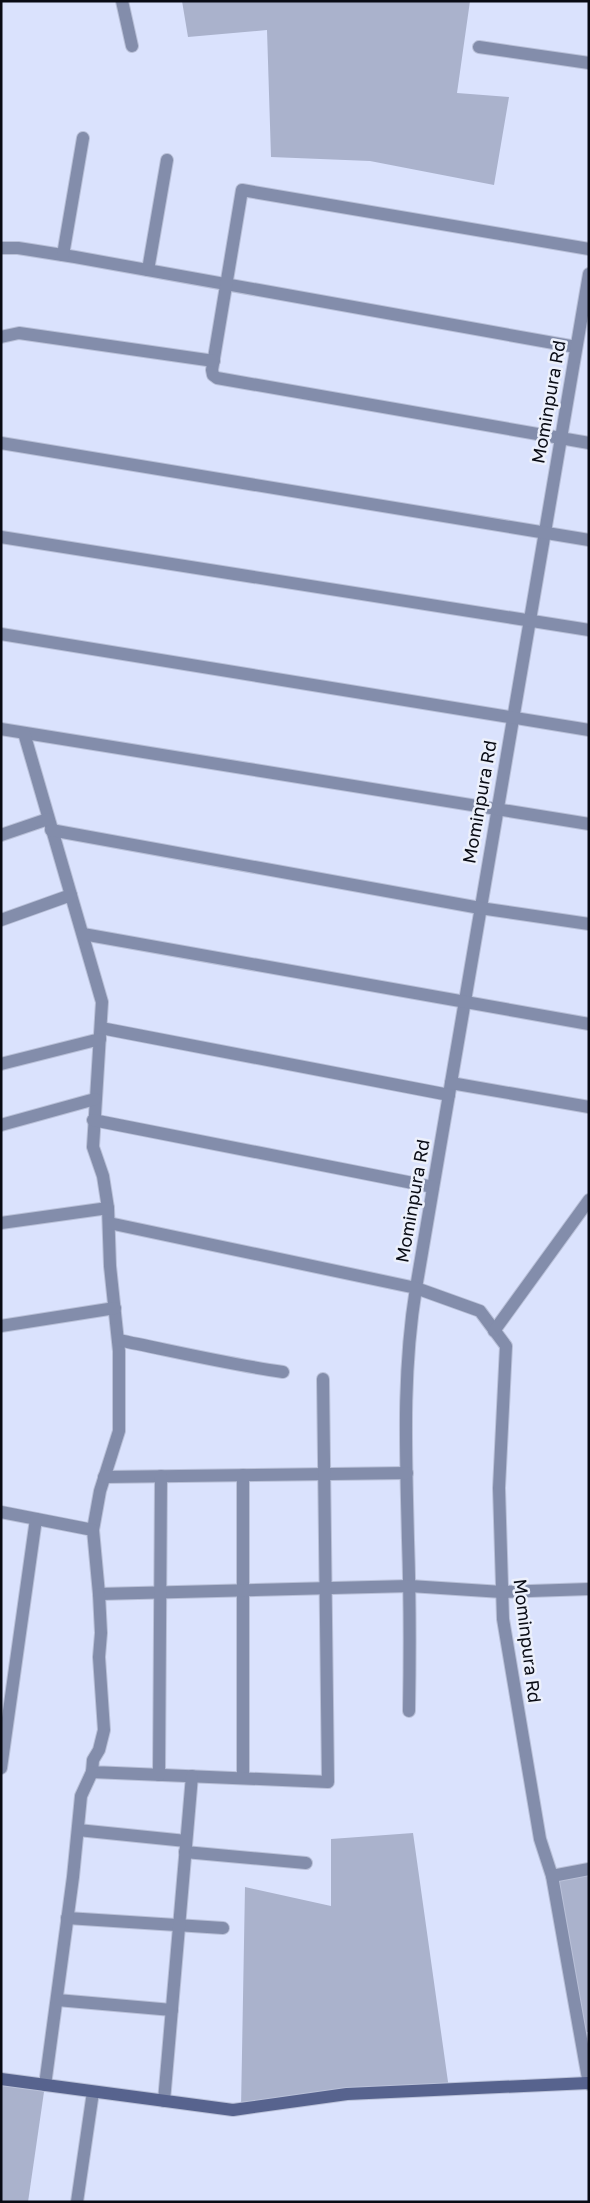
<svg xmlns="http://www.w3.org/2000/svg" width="590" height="2203" viewBox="0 0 590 2203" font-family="'Golos Text',sans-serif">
<rect width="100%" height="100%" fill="#dae2fd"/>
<g fill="#aab2cc">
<polygon points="182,1 470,1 457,93 509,97 494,185 370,161 271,157 267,30 188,37"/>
<polygon points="413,1833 449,2089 241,2109 245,1887 331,1906 331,1839"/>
<polygon points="589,1869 589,2032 580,2032 552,1876"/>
<polygon points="1,2079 45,2085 28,2202 1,2202"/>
</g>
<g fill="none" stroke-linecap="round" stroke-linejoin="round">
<defs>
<g id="street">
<polyline points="122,1 132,46"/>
<polyline points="479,47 589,63"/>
<polyline points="1,248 18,248 75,257 576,347"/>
<polyline points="589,249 242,190 212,370 213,375 217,378 589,443"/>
<polyline points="63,255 83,138"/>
<polyline points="148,270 167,160"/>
<polyline points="589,274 416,1288 480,1311 506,1346 499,1488 503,1619 540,1839 552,1876 589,2084"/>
<polyline points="1,337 19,333 214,361"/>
<polyline points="1,443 589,540"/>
<polyline points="1,537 589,630"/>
<polyline points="1,634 589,730"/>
<polyline points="1,729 589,824"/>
<polyline points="24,733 102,1002 93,1147 103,1176 108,1208 110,1266 119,1351 119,1431 100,1491 93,1530"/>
<polyline points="51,830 480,908 589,924"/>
<polyline points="1,835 48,819"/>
<polyline points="1,920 71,895"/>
<polyline points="83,934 589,1024"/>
<polyline points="101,1028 449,1095"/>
<polyline points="1,1064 100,1039"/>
<polyline points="451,1083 589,1107"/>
<polyline points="93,1120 433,1187"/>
<polyline points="1,1125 95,1099"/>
<polyline points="1,1223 108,1208"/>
<path d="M109 1223 416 1288C402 1375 406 1453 408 1540 410 1597 410 1654 409 1711"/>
<polyline points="1,1326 115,1308"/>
<polyline points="494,1331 589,1200"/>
<path d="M118 1340C173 1351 227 1364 283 1372"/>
<polyline points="243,1475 243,1778"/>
<polyline points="104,1477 407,1473"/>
<polyline points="1,1512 93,1530 99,1594 410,1586 502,1592 589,1589"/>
<polyline points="99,1594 101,1633 99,1657 104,1730 99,1750 93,1760 92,1772 328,1782 323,1379"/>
<polyline points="1,1768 36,1519"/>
<polyline points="159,1775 161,1476"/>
<polyline points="78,1830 186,1841"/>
<polyline points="185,1852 306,1863"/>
<polyline points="552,1876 589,1869"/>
<polyline points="67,1918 223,1928"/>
<polyline points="57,2000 172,2010"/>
<polyline points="45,2085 73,1877 81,1796 92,1772"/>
<polyline points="164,2101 192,1776"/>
<polyline points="77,2202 93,2092"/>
</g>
<polyline id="secondary" points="1,2079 233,2110 347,2094 588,2083"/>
</defs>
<use href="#street" stroke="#b9c0d8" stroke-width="14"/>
<use href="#secondary" stroke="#b9c0d8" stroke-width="14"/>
<use href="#street" stroke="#838dab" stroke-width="12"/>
<use href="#secondary" stroke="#57638e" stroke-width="12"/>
</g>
<g text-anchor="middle" stroke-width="5" stroke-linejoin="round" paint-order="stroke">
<g font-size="18" fill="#090b14" stroke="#ecf0fb">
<text transform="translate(549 402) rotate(-80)" y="6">Mominpura Rd</text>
<text transform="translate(480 802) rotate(-80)" y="6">Mominpura Rd</text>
<text transform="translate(413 1201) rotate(-80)" y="6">Mominpura Rd</text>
<text transform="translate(527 1641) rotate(83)" y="6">Mominpura Rd</text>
</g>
</g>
<rect width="590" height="2203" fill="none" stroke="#090b14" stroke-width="5"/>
</svg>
